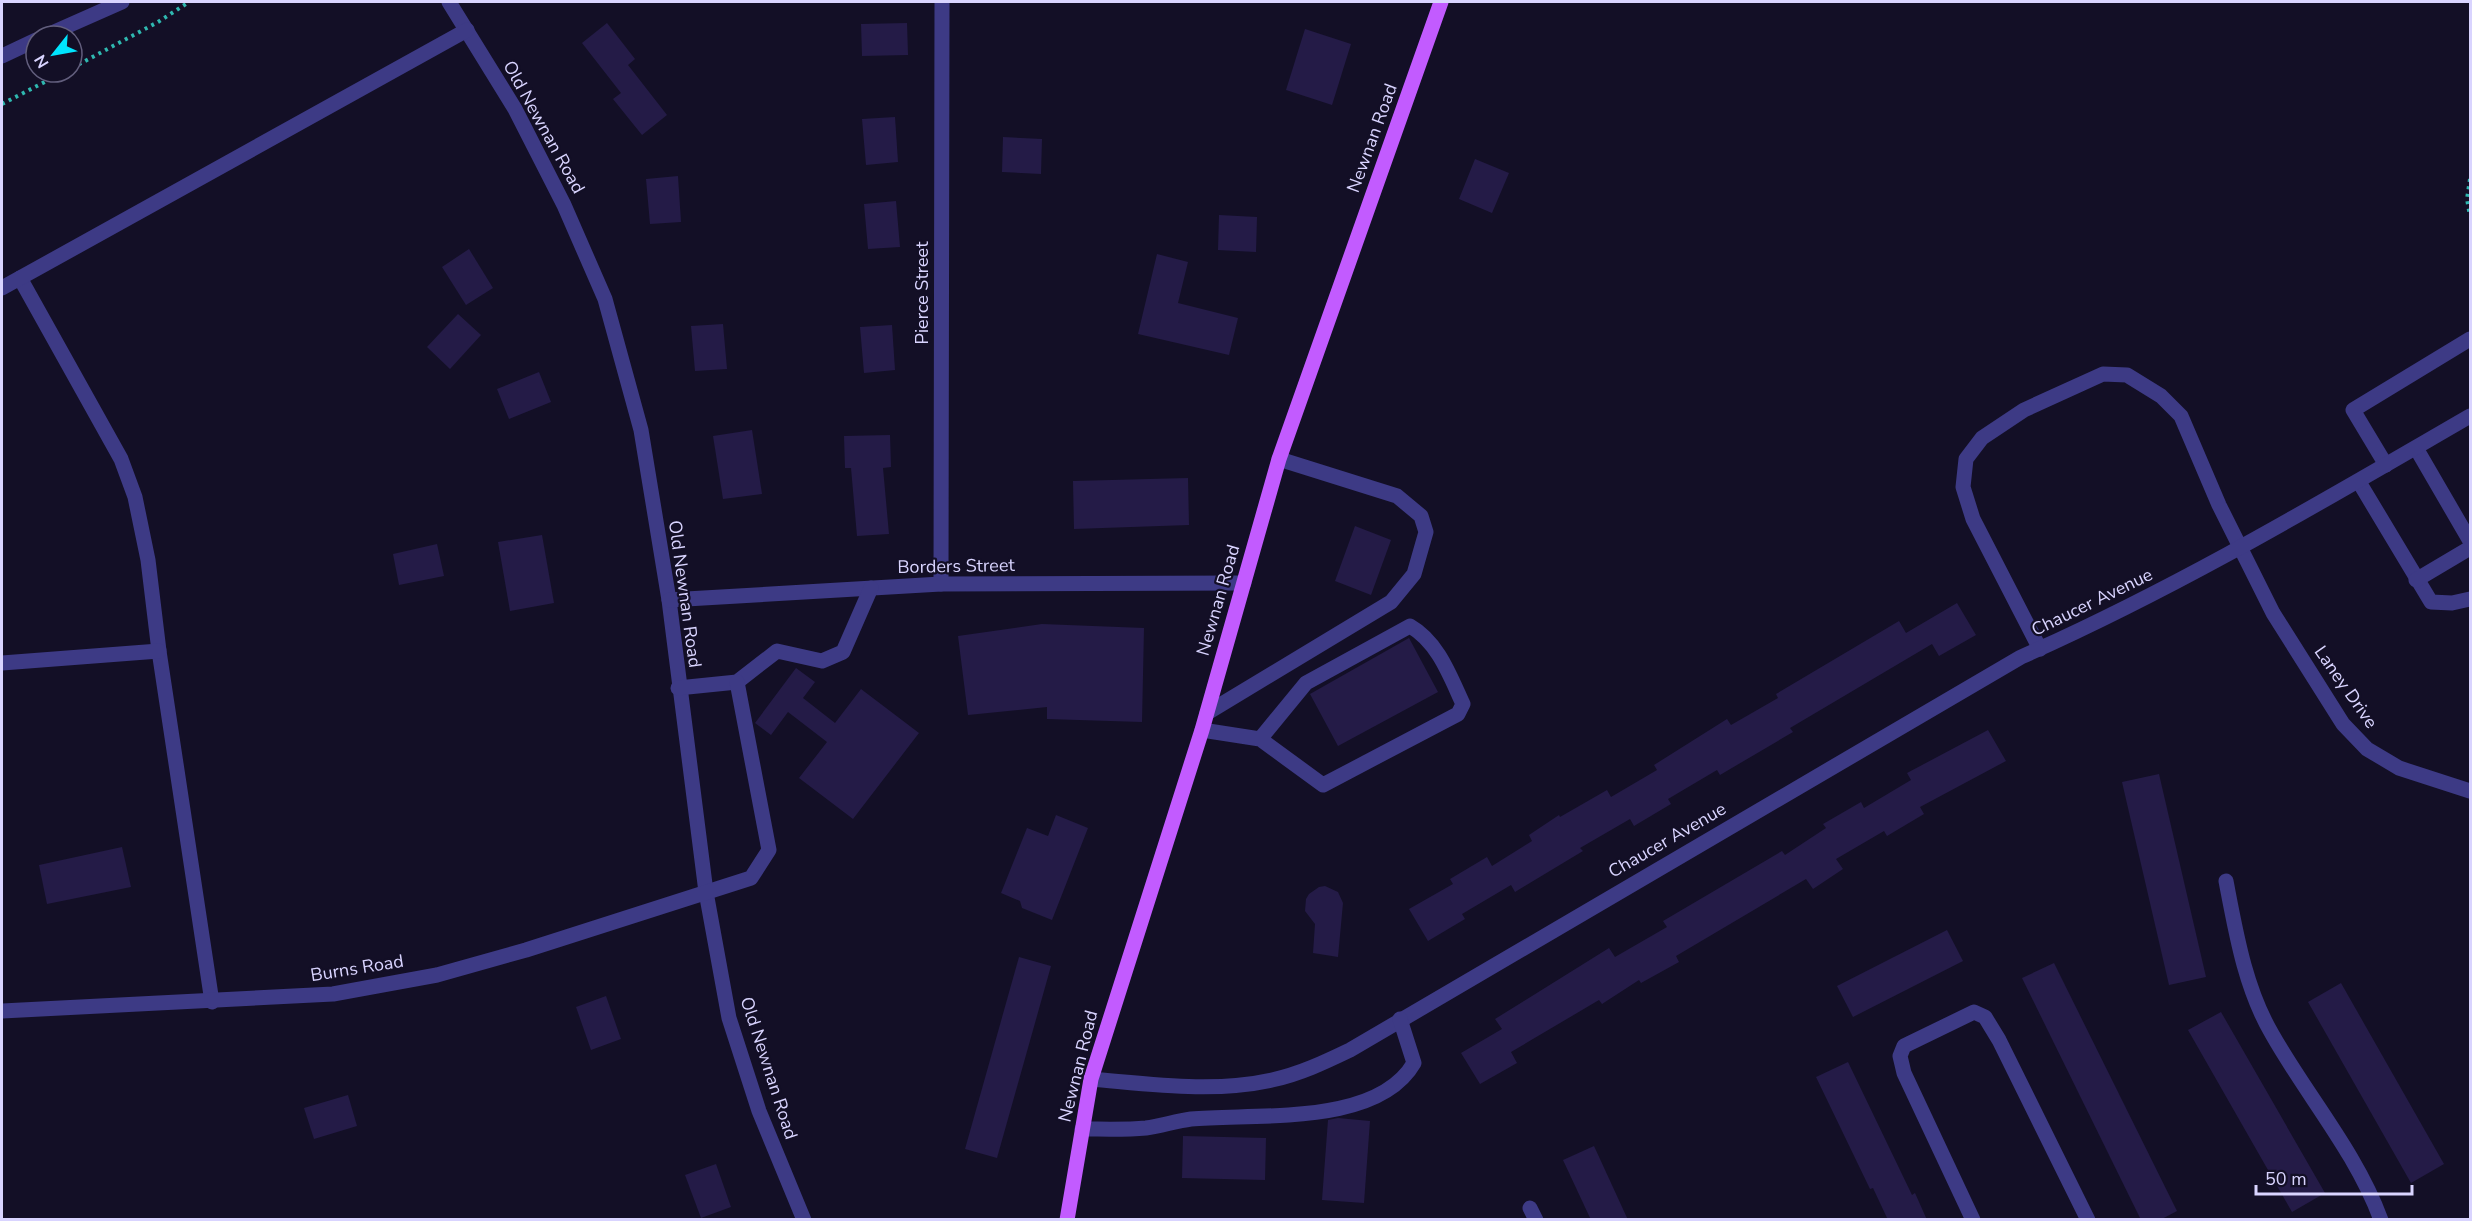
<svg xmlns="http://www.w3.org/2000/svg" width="2472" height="1221" viewBox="0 0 2472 1221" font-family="'Nunito Sans',sans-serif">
<rect width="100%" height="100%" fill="#130f26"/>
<g fill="#241b47">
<polygon points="607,23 635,59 628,65 667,115 642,135 613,99 621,93 582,43"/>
<polygon points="907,23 908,55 862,56 861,24"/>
<polygon points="1305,29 1351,44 1332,105 1286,90"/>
<polygon points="895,117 898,162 866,165 862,119"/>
<polygon points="1003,137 1042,139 1041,174 1002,172"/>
<polygon points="1475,159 1509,173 1492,213 1459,199"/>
<polygon points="678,176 681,222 650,224 646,179"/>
<polygon points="896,201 900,247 868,249 864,204"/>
<polygon points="1219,215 1257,217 1256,252 1218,250"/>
<polygon points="469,249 493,288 466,305 442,267"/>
<polygon points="1157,254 1188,262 1178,303 1238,318 1229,355 1138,334"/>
<polygon points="458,314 481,335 450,369 427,347"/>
<polygon points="723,324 727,369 695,371 691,326"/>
<polygon points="892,325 895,370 864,373 860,327"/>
<polygon points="539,372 551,402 509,419 497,389"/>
<polygon points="752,430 762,494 723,499 713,436"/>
<polygon points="890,435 891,467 883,468 889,534 857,536 851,468 845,468 844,436"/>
<polygon points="1188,478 1189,525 1074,529 1073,481"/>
<polygon points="1355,526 1391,540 1371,595 1335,581"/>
<polygon points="542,535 554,603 510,611 498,542"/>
<polygon points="437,544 444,576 399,585 393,554"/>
<polygon points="1957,603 1976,635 1939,656 1932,644 1790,728 1793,732 1720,775 1717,770 1668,799 1671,804 1634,826 1630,819 1580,848 1583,851 1515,892 1511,885 1462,914 1465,919 1428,941 1409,909 1453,884 1450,879 1487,857 1492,866 1532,841 1529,835 1559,815 1560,817 1607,790 1611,797 1657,770 1654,765 1727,719 1731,725 1778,698 1776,694 1899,621 1906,633"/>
<polygon points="1042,624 1144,628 1142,722 1047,719 1047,707 968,715 958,636"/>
<polygon points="1409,638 1438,692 1338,746 1310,694"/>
<polygon points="796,668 815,682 803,698 835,723 861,689 919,733 853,819 799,778 827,742 788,712 771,735 755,723"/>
<polygon points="1988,730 2006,761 1920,807 1924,814 1887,836 1884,831 1836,859 1843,869 1813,889 1806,879 1676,956 1679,962 1641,983 1639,980 1602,1004 1599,1000 1511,1052 1517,1063 1480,1084 1461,1053 1502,1029 1495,1019 1609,948 1615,957 1667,927 1663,921 1782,851 1785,855 1826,828 1823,824 1861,802 1864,808 1911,780 1907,773"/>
<polygon points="2159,774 2206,977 2169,985 2122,782"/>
<polygon points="1056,815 1088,828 1052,920 1022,908 1020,901 1001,893 1027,828 1048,836"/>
<polygon points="122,847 131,887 47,904 39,865"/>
<polygon points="1325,886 1338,892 1343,903 1338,957 1313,953 1315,924 1305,911 1306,899 1309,894 1319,887"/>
<polygon points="1947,930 1963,961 1853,1017 1837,986"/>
<polygon points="1019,957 1051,966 997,1158 965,1149"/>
<polygon points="2054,963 2177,1211 2160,1220 2141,1220 2022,978"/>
<polygon points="2341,983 2444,1164 2411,1183 2308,1002"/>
<polygon points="606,996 621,1039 591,1050 576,1007"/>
<polygon points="2221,1012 2325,1193 2292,1212 2188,1030"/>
<polygon points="1848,1062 1912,1195 1915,1193 1927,1220 1888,1220 1873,1188 1870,1189 1816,1077"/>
<polygon points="348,1095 357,1126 314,1139 304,1108"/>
<polygon points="1338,1118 1370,1121 1364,1203 1322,1200 1328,1120"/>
<polygon points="1183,1136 1266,1138 1265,1180 1182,1178"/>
<polygon points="1594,1146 1628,1220 1591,1220 1563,1160"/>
<polygon points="716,1164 731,1207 701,1218 685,1175"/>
</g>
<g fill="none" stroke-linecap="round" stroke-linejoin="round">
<g stroke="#2fb8b0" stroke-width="4" stroke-dasharray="3 4.5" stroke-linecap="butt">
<polyline points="72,68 158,22 189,2"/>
<polyline points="2,104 64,72"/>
<polyline points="2470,179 2467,199 2470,216"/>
</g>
<g stroke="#3d3a85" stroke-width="15">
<polyline points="449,2 515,109 564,205 605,299 641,430 669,600 706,892 729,1018 759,1111 804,1220"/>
<polyline points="45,36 122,2"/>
<polyline points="2,56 36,40"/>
<polyline points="20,278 121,459 135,497 148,560 159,651 212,1002"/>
<polyline points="2,288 467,30"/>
<polyline points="2416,448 2470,541"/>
<polyline points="2386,465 2353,410 2470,339"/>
<polyline points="2359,482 2431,602 2452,603 2470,599"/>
<polyline points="2416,580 2470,548"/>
<polyline points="941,584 942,2"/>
<polyline points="669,600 941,584 1244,583"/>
<polyline points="2040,649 1973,519 1963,487 1966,459 1982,438 2024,410 2103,374 2127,375 2161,396 2181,416 2219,505 2273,613 2343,724 2367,749 2399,768 2470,791"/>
<polyline points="2,663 159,651"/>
<polyline points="678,688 737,682 777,651 822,661 843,652 871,588"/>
<polyline points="1207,713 1391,602 1414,574 1426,532 1421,516 1397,496 1279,459"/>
<path d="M1202 730 1260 739 1323 785 1458 714 1463 704C1450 676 1438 642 1410 626L1306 683 1260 739"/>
<path d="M2226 881C2236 933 2245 988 2272 1034 2307 1096 2356 1152 2381 1220"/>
<polyline points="2,1011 333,994 437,975 526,950 751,878 769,850 737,682"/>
<path d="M1091 1079C1151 1084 1213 1093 1272 1080 1300 1074 1325 1062 1350 1050L2021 657C2177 588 2323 501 2470 416"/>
<path d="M1082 1129C1103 1129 1125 1130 1146 1128 1161 1126 1176 1121 1191 1119 1255 1113 1377 1127 1414 1063L1400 1019"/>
<polyline points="1530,1208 1536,1220"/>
<polyline points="1973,1220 1904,1073 1900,1056 1904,1046 1974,1012 1985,1017 1999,1040 2088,1220"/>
</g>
<polyline stroke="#c25bff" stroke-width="15" points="1067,1220 1091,1079 1202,730 1279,459 1441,2"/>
</g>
<g text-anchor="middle" stroke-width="4.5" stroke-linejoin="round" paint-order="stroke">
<g font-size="18" fill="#d9d4ff" stroke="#130f26">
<text transform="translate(544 127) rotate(61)" y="6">Old Newnan Road</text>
<text transform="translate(1372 138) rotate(-70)" y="6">Newnan Road</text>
<text transform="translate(922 293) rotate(-90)" y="6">Pierce Street</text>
<text transform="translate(956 566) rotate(-1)" y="6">Borders Street</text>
<text transform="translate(685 594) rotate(82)" y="6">Old Newnan Road</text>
<text transform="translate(1218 600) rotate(-74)" y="6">Newnan Road</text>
<text transform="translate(2092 602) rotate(-26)" y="6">Chaucer Avenue</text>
<text transform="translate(2346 687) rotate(55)" y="6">Laney Drive</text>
<text transform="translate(1667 840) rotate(-30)" y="6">Chaucer Avenue</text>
<text transform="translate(357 968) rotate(-9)" y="6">Burns Road</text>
<text transform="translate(1078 1066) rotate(-76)" y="6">Newnan Road</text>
<text transform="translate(769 1068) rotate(72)" y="6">Old Newnan Road</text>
</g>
</g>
<rect width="2472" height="1221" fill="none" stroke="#d9d4ff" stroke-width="6"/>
<g transform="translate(54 54) rotate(239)"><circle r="28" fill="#130f26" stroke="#625e7d" stroke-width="1.5"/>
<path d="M0-4.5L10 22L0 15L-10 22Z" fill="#00e5ff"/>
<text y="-9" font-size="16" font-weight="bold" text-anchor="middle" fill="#d9d4ff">N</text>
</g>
<path d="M2256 1185v9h156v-9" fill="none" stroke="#d9d4ff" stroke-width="3"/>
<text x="2265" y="1185" font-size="18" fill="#d9d4ff" stroke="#130f26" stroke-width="4.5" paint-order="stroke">50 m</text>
</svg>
